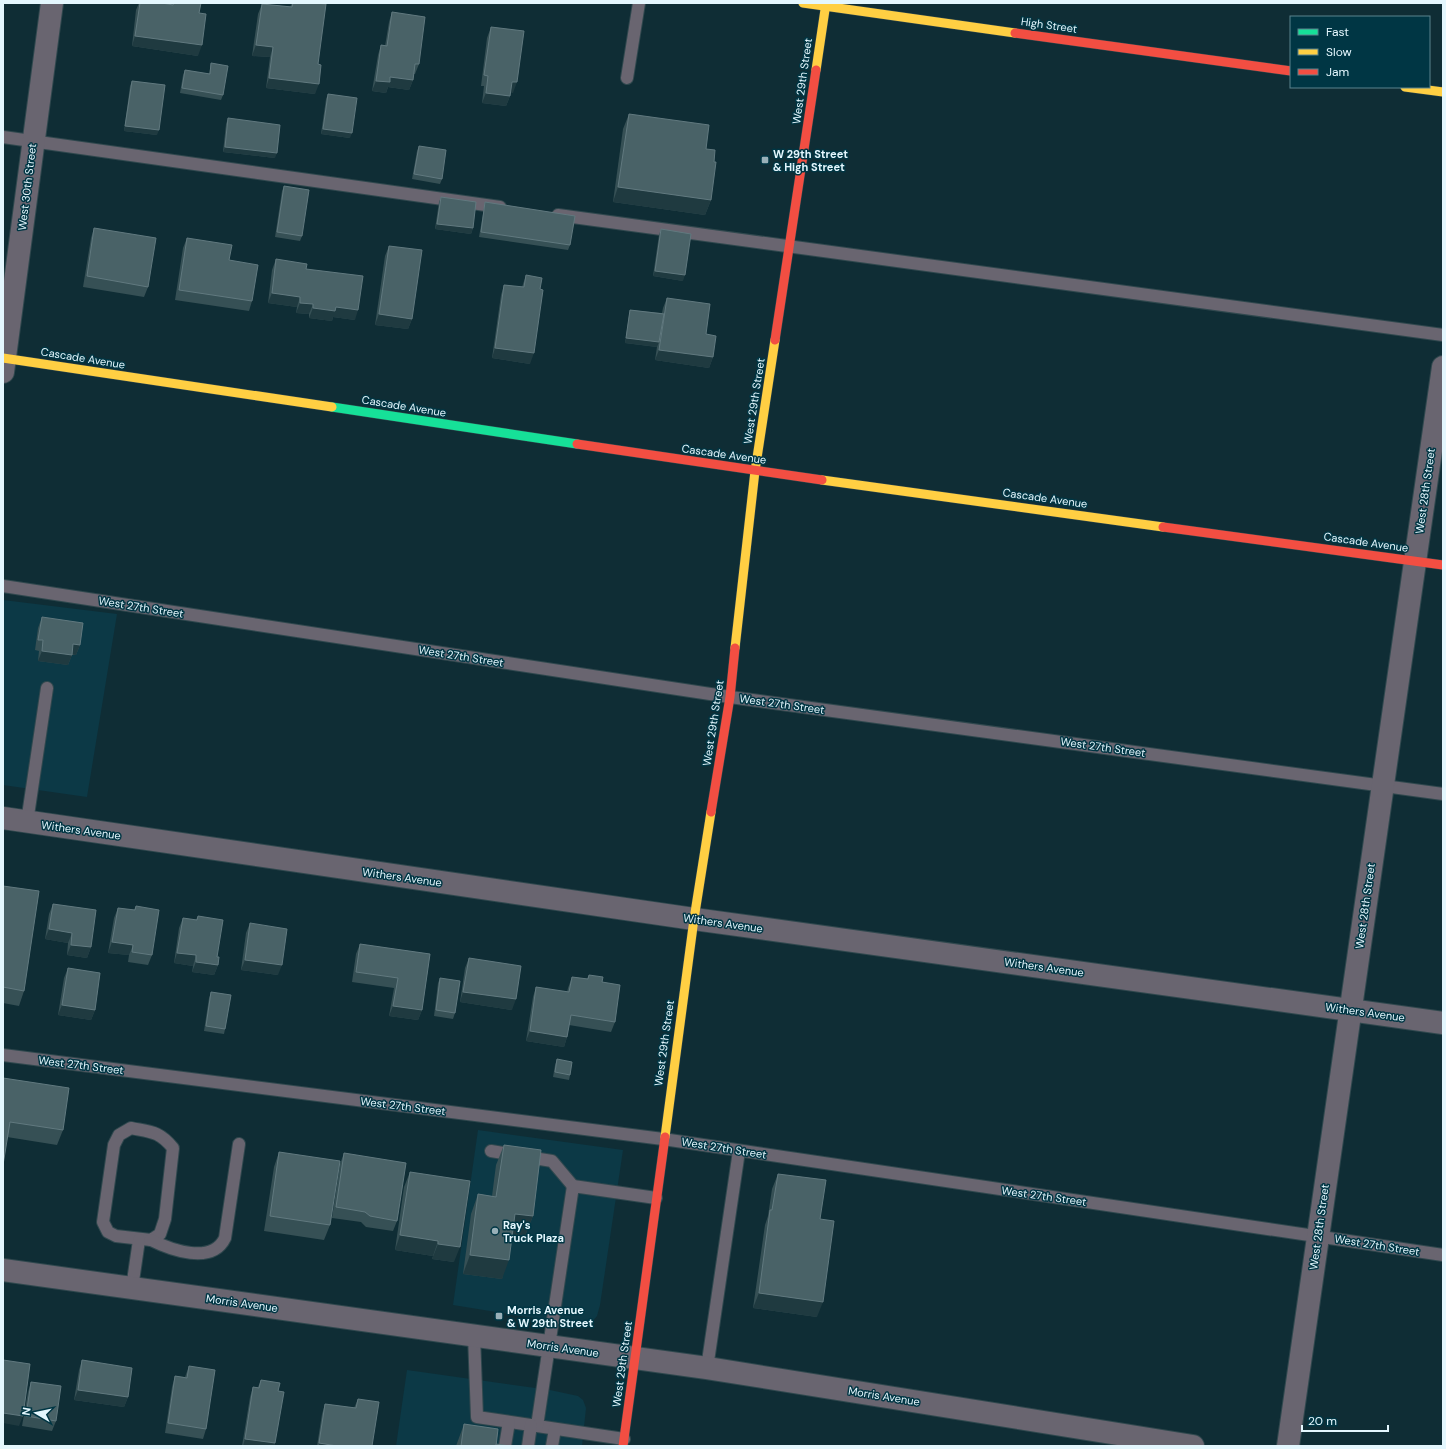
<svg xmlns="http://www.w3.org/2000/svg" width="1446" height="1449" viewBox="0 0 1446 1449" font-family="'DM Sans',sans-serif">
<rect width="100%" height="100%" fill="#0f2d35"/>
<g fill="#0c3946">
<polygon points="3,600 117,614 87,797 3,785"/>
<polygon points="478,1130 623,1150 600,1305 597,1316 591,1323 584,1326 576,1325 453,1305"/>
<polygon points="407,1370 550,1390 578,1396 583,1400 586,1408 582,1446 396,1446"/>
</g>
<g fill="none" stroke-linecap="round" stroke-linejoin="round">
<defs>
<g id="lane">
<polyline points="627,78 639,3"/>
<polyline points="3,137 500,207"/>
<polyline points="558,215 1443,335"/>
<polyline points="3,586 730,697 1443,794"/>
<polyline points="27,822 47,688"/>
<polyline points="3,1055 663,1139 1443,1255"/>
<path d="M131 1128C151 1132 159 1131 173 1148L165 1219 160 1234 151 1240 116 1236 108 1232 103 1222 114 1145 119 1135Z"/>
<polyline points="491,1151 552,1161 573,1186"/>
<path d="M151 1240C171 1250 212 1265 225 1238L239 1144"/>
<polyline points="132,1288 139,1240"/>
<polyline points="474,1335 477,1417 624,1439"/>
<polyline points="707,1368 739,1151"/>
<polyline points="537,1426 573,1186 656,1198"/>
<polyline points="505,1446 509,1422"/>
<polyline points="528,1446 531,1425"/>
<polyline points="552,1446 555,1429"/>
</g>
<g id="street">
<polyline points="3,372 52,3"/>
<polyline points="3,818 694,919 1443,1023"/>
<polyline points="3,1270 707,1368 1193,1446"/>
<polyline points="1288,1446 1443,367"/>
</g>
<polyline id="fast" points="332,407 577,444"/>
<g id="slow">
<polyline points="803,3 1015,33"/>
<polyline points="816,70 826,3"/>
<polyline points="1405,87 1443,92"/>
<polyline points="3,358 332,407"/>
<polyline points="822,480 1163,527"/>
<polyline points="735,648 755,471 775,340"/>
<polyline points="665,1137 694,919 711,812"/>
</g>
<g id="jam">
<polyline points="1015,33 1291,71"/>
<polyline points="775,340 816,70"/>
<polyline points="577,444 822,480"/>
<polyline points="1163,527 1443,565"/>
<polyline points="711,812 730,697 735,648"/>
<polyline points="623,1446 665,1137"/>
</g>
</defs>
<use href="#lane" stroke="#30484e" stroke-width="14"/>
<use href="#street" stroke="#30484e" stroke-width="24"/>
<use href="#fast" stroke="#30484e" stroke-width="10"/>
<use href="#slow" stroke="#30484e" stroke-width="10"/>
<use href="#jam" stroke="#30484e" stroke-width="10"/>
<use href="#lane" stroke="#696570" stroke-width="12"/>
<use href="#street" stroke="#696570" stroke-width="22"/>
<use href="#fast" stroke="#16e098" stroke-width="9"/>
<use href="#slow" stroke="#ffcf43" stroke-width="9"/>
<use href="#jam" stroke="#f24e42" stroke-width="9"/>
</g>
<g fill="#365055">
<polygon points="139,3 162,3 171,4 171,3 201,3 199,13 198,56 132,46 136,10"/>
<polygon points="292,3 315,3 318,64 315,94 266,88 270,57 252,56 258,14 262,4 290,7"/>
<polygon points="392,12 419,64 415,74 413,74 413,80 409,90 388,87 386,93 372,91 378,55 381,45 385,46 389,22"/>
<polygon points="491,27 513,93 511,92 510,96 506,106 482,103 484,86 481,86 487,38"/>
<polygon points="211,63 223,95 221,100 180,93 183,75 185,70 209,74 210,69"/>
<polygon points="132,81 157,135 124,131 130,86"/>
<polygon points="328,94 350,138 321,134 326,99"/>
<polygon points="629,114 706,149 714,162 711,200 705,215 613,202 623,129"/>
<polygon points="228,118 275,158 223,152 226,124"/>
<polygon points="419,146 442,179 440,184 412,179 417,151"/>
<polygon points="284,186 302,236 300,241 275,237 282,191"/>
<polygon points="441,197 473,228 471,234 435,229 439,202"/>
<polygon points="485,202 570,245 568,250 479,237 484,208"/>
<polygon points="94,228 148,287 144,297 83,287 91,238"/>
<polygon points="661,229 683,281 653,276 659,235"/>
<polygon points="187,238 229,260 252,301 249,311 175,300 183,248"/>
<polygon points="389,246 412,319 408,329 375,325 385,256"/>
<polygon points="276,259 306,269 355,320 333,317 332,321 309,318 309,314 296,313 297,307 268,303 272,270"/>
<polygon points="526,275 530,364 492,358 501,295 504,285 522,287"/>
<polygon points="667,298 706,334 713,357 709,368 655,360 657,347 625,343 629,315 630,310 662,313 663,308"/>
<polygon points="42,617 80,645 76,655 72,655 68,665 38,661 39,651 35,650 38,628"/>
<polygon points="3,886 24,991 19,1006 3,1003"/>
<polygon points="53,904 91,947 87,958 67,955 68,943 45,939 49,914"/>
<polygon points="136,906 152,955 148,965 128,962 129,955 108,953 114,918 118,908 134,910"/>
<polygon points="198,916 217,957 218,965 214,975 192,972 193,966 174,963 179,928 183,918 196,920"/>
<polygon points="250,923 278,975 241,970 246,933"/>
<polygon points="360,944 430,954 422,1010 418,1020 389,1016 394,988 352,982 356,954"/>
<polygon points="469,958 512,1010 460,1002 465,968"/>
<polygon points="68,968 95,1010 91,1020 58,1015 64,978"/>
<polygon points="589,975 602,982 615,1022 611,1032 569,1025 567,1037 564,1047 526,1041 533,997 536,987 567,992 568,988 572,977 587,979"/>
<polygon points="440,978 455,1013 453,1019 434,1016 438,983"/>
<polygon points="211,992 225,1029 224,1034 204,1031 209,998"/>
<polygon points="557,1059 570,1075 569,1080 553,1077 555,1065"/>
<polygon points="3,1078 63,1130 57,1145 7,1137"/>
<polygon points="504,1145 533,1216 525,1236 512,1234 502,1279 463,1274 471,1214 478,1194 492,1196 496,1165"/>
<polygon points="279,1152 330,1225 324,1240 264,1231 274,1167"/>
<polygon points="344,1153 397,1221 393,1231 366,1227 361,1222 332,1218 340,1164"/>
<polygon points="410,1172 454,1262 432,1259 433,1256 395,1250 404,1187"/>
<polygon points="778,1174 820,1219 817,1317 753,1308 765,1225 768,1216 772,1189"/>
<polygon points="82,1360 128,1397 124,1407 74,1400 79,1370"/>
<polygon points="189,1366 206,1429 203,1439 165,1433 172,1387 175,1376 185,1377"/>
<polygon points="261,1380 278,1391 275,1443 274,1446 242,1446 250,1397 253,1387 258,1387"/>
<polygon points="31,1382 56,1421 52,1431 22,1426 28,1392"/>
<polygon points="358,1399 372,1446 317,1446 322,1414 325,1404 354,1408"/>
<polygon points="464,1424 496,1444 510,1446 456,1446"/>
</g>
<g fill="#1f3a40">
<polygon points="135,36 202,45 198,56 132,46"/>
<polygon points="256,45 273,47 270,57 252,56"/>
<polygon points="390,77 413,80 409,90 388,87 386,93 372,91 376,81"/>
<polygon points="269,78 319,84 315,94 266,88"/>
<polygon points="512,82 517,82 513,93 508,92"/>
<polygon points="486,93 510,96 506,106 482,103"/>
<polygon points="125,126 159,130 157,135 124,131"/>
<polygon points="323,129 352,133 350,138 321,134"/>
<polygon points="225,147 277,153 275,158 223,152"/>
<polygon points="618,187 711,200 705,215 613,202"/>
<polygon points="437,224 473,228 471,234 435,229"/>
<polygon points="655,271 685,275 683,281 653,276"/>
<polygon points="272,293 300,297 297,307 268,303"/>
<polygon points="300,303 313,304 309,314 296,313"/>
<polygon points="336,307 358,310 355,320 333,317 332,321 309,318 313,308"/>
<polygon points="379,314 412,319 408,329 375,325"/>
<polygon points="626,338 659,342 657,347 625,343"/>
<polygon points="495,348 534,353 530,364 492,358"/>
<polygon points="659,350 713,357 709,368 655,360"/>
<polygon points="73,644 80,645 76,655 69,654"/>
<polygon points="42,651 72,655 68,665 38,661"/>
<polygon points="49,929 72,933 68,943 45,939"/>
<polygon points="112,942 133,945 129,955 108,953"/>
<polygon points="71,945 91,947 87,958 67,955"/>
<polygon points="177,953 196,955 193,966 174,963"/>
<polygon points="245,960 282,965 278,975 241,970"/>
<polygon points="196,962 218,965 214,975 192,972"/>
<polygon points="463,992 516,999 512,1010 460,1002"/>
<polygon points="62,1005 95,1010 91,1020 58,1015"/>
<polygon points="393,1006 422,1010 418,1020 389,1016"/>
<polygon points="530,1031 567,1037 564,1047 526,1041"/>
<polygon points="515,1214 533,1216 525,1236 508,1234"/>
<polygon points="400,1235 438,1241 433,1256 395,1250"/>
<polygon points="438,1244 460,1247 454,1262 432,1259"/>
<polygon points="470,1255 509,1260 502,1279 463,1274"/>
<polygon points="759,1293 823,1302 817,1317 753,1308"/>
<polygon points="78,1390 128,1397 124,1407 74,1400"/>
<polygon points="3,1413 23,1416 19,1426 3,1423"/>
<polygon points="245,1439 275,1443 274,1446 243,1446"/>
<polygon points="319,1443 337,1446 319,1446"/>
</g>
<g fill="#496267" stroke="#61797f">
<polygon points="140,3 162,3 173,5 174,3 201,3 199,13 206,14 202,45 135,36"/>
<polygon points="293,3 315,3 326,4 318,64 321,65 319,84 269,78 273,47 256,45 262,4 292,7"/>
<polygon points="392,12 425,17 419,64 415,64 413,80 390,77 390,82 376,81 381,45 387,46"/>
<polygon points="491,27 524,31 517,82 512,82 510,96 486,93 488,76 484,75"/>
<polygon points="211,63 228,66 223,95 182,88 185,70 210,74"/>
<polygon points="132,81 165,85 159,130 125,126"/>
<polygon points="328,94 357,98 352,133 323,129"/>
<polygon points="629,114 709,125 706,149 715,150 714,162 716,162 711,200 618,187"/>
<polygon points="228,118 280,125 277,153 225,147"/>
<polygon points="419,146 446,150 442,179 414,174"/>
<polygon points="284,186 309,190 302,236 277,232"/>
<polygon points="441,197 476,202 473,228 437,224"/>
<polygon points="485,202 575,216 570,245 481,232"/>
<polygon points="94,228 156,238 148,287 87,276"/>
<polygon points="661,229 691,234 685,275 655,271"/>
<polygon points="187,238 232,245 229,260 258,265 252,301 179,290"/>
<polygon points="389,246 422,250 412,319 379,314"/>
<polygon points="276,259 307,264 306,269 363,276 358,310 336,307 335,311 313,308 313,304 300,303 300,297 272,293"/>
<polygon points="526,275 542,278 540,289 543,290 534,353 495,348 504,285 524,287"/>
<polygon points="667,298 710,304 706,334 716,336 713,357 659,350"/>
<polygon points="630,310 664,314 659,342 626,338"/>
<polygon points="42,617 83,623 80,645 73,644 72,655 42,651 43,640 38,640"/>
<polygon points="3,886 39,891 24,991 3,987"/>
<polygon points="53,904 96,910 91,947 71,945 72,933 49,929"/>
<polygon points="136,906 159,910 152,955 132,952 133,945 112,942 118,908 135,910"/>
<polygon points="198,916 223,920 217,957 219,957 218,965 196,962 196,955 177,953 183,918 197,920"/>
<polygon points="250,923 287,929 282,965 245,960"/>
<polygon points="360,944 430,954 422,1010 393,1006 398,978 356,972"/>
<polygon points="469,958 521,966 516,999 463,992"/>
<polygon points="68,968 100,973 95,1010 62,1005"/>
<polygon points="589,975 603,977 602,982 620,985 615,1022 571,1015 567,1037 530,1031 536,987 569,992 572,977 588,979"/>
<polygon points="440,978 460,981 455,1013 436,1010"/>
<polygon points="211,992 231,995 225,1029 206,1026"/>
<polygon points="557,1059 572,1062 570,1075 555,1072"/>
<polygon points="3,1078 69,1088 63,1130 10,1122 3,1165"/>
<polygon points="504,1145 541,1150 533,1216 515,1214 509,1260 470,1255 478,1194 496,1197"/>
<polygon points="279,1152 340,1161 330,1225 270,1216"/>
<polygon points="344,1153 406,1163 397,1221 370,1216 365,1212 336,1207"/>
<polygon points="410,1172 470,1181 460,1247 438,1244 438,1241 400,1235"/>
<polygon points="778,1174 826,1180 820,1219 834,1221 823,1302 759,1293 770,1210 772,1210"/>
<polygon points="3,1360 30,1364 23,1416 3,1413"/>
<polygon points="82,1360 132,1368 128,1397 78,1390"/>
<polygon points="189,1366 215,1370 206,1429 168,1423 175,1376 187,1378"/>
<polygon points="261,1380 280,1383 278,1391 284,1392 275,1443 245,1439 253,1387 259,1388"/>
<polygon points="31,1382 61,1386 56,1421 26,1416"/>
<polygon points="358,1399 379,1402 372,1446 337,1446 319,1443 325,1404 356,1408"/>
<polygon points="464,1424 498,1429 496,1446 461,1446"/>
<polygon points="496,1444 510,1446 496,1446"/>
</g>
<g fill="#99b0b8" stroke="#003644" stroke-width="1.5">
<rect x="761" y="156" width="8" height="8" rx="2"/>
<circle cx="495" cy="1231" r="4"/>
<rect x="495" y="1312" width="8" height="8" rx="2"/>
</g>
<g text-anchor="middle" stroke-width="3" stroke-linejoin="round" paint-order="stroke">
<g font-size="11" fill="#e4f7fe" stroke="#003644">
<text transform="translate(1049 25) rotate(8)" y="4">High Street</text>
<text transform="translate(802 81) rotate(-82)" y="4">West 29th Street</text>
<text transform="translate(27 187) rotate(-83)" y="4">West 30th Street</text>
<text transform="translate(83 358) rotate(9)" y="4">Cascade Avenue</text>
<text transform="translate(754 401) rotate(-81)" y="4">West 29th Street</text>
<text transform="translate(404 406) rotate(9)" y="4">Cascade Avenue</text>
<text transform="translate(724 454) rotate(8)" y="4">Cascade Avenue</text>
<text transform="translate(1425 491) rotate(-82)" y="4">West 28th Street</text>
<text transform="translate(1045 498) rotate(8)" y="4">Cascade Avenue</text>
<text transform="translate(1366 542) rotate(8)" y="4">Cascade Avenue</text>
<text transform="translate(141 607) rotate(9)" y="4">West 27th Street</text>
<text transform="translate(461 656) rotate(9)" y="4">West 27th Street</text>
<text transform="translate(782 704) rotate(8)" y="4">West 27th Street</text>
<text transform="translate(713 723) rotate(-81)" y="4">West 29th Street</text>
<text transform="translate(1103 747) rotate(8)" y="4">West 27th Street</text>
<text transform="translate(81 830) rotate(8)" y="4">Withers Avenue</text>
<text transform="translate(402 877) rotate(8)" y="4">Withers Avenue</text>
<text transform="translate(1365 906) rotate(-82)" y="4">West 28th Street</text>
<text transform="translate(723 923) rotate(8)" y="4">Withers Avenue</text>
<text transform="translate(1044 967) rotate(8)" y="4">Withers Avenue</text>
<text transform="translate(1365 1012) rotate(8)" y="4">Withers Avenue</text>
<text transform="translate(664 1043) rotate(-82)" y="4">West 29th Street</text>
<text transform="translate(81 1065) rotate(7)" y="4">West 27th Street</text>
<text transform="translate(403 1106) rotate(7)" y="4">West 27th Street</text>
<text transform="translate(724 1148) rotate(9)" y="4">West 27th Street</text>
<text transform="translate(1044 1196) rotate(8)" y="4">West 27th Street</text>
<text transform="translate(1319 1227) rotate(-82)" y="4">West 28th Street</text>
<text transform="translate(1377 1245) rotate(9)" y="4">West 27th Street</text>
<text transform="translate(242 1303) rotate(8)" y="4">Morris Avenue</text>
<text transform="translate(563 1348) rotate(8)" y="4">Morris Avenue</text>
<text transform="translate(622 1364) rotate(-82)" y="4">West 29th Street</text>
<text transform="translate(884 1396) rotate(9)" y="4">Morris Avenue</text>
</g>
<g font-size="11" font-weight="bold" fill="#e4f7fe" stroke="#003644" text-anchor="start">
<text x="773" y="158">W 29th Street<tspan x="773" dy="13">&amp; High Street</tspan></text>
<text x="503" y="1229">Ray's<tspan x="503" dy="13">Truck Plaza</tspan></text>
<text x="507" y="1314">Morris Avenue<tspan x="507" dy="13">&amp; W 29th Street</tspan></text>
</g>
</g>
<rect width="1446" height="1449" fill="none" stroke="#e4f7fe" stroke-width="8"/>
<rect x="1290" y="16" width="140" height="72" fill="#003644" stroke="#5b838e"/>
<rect x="1298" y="29" width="20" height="6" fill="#16e098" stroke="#5b838e"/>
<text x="1326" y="36" font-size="12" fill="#e4f7fe">Fast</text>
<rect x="1298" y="49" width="20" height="6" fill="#ffcf43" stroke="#5b838e"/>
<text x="1326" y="56" font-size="12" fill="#e4f7fe">Slow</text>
<rect x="1298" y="69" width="20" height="6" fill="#f24e42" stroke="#5b838e"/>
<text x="1326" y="76" font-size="12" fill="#e4f7fe">Jam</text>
<g transform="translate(36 1413) rotate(279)" stroke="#003644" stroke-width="3" paint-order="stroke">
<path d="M0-3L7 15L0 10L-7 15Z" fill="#e4f7fe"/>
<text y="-6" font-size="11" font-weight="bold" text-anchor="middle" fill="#e4f7fe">N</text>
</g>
<path d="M1302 1425v6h86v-6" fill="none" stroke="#e4f7fe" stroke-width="2"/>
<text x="1308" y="1425" font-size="12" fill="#e4f7fe" stroke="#003644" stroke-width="3" paint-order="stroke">20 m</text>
</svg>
